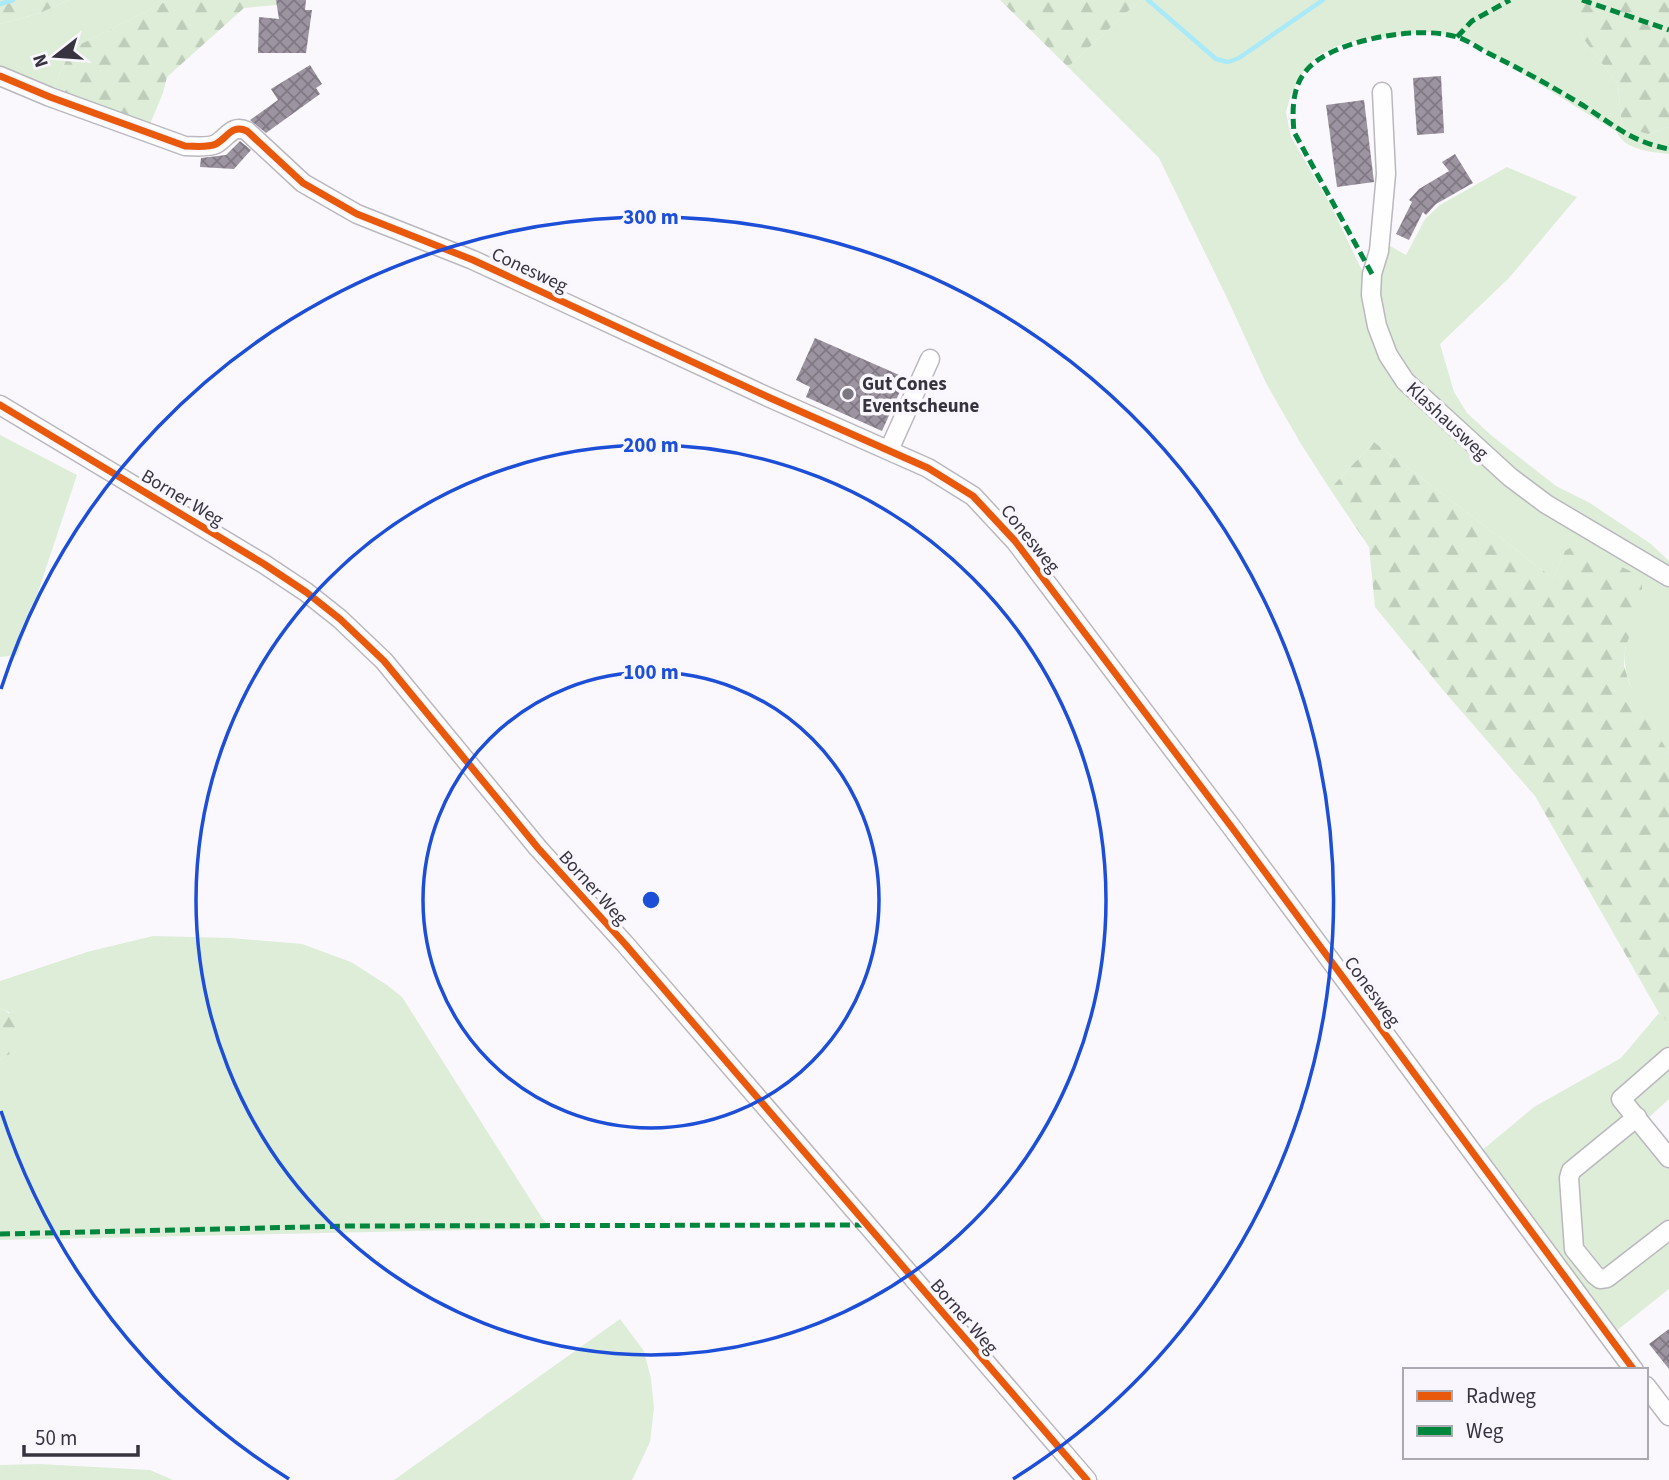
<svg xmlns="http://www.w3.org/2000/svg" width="1669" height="1480" viewBox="0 0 1669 1480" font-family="'Source Sans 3',sans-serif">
<defs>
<pattern id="forest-firs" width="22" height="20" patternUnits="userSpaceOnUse" patternTransform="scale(1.75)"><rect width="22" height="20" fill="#ddedd8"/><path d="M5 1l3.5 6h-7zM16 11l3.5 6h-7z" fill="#beccba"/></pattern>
<pattern id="building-cross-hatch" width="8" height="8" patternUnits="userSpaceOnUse" patternTransform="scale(1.75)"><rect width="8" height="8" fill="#9c94a0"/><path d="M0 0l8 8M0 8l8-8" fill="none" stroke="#807984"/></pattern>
</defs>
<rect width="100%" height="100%" fill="#faf8fc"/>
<g fill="#ddedd8">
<polygon points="69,0 169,0 71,49 52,92 0,71 0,24 40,13"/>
<path d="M1140 0H1577V30L1618 85 1622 127 1648 134 1669 127V154C1652 152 1624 150 1617 132L1464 38 1430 32 1359 40 1342 44 1319 55 1305 69 1291 94 1286 112 1291 137 1330 204 1369 285 1386 355 1509 478 1669 579V754C1652 725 1621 685 1625 651 1626 636 1636 619 1642 605L1565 551 1553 578 1374 442 1330 489 1301 444 1266 383 1228 300 1159 158 1068 67Z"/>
<polygon points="1507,167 1577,197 1509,278 1440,344 1454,392 1467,413 1492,436 1556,486 1590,503 1651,544 1669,561 1669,575 1546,502 1396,366 1374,281 1385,243 1406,255 1425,219 1440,205"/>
<polygon points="0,435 77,475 17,655 0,657"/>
<polygon points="153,936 230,938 302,944 351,962 387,985 402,997 542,1218 551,1228 0,1240 0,1059 16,1051 9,1012 0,1008 0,981 87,952"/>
<polygon points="1659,1013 1669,1023 1669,1099 1644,1122 1669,1153 1669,1289 1615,1332 1480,1152 1534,1107 1621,1058"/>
<polygon points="620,1319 644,1351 651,1379 654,1408 650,1442 632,1480 394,1480"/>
<polygon points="40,1464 150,1470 173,1480 0,1480 0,1465"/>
</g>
<g fill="url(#forest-firs)">
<polygon points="0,0 69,0 40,13 0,24"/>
<polygon points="169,0 276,0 277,5 244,8 167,77 163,93 145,136 52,92 71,49"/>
<polygon points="1000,0 1140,0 1068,67"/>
<polygon points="1577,0 1669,0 1669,127 1648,134 1622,127 1618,85 1577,30"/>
<polygon points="1374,442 1553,578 1565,551 1576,544 1642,577 1642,605 1625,648 1624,666 1630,685 1669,754 1669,1023 1659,1013 1535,796 1443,690 1375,607 1369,547 1330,489"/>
<path d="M0 1008C19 1016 19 1032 16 1051L0 1059Z"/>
</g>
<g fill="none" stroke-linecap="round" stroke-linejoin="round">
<g stroke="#aaeaf8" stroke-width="4.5">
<polyline points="1148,0 1216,59 1228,62 1239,58 1323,0"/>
<polyline points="0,4 13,0"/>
</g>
</g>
<g fill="url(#building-cross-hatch)">
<polygon points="276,0 306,0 305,10 312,10 306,53 258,53 259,17 279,19"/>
<polygon points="310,65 322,84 316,88 320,94 266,133 250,120 278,100 271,89"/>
<polygon points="1441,76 1444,133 1417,135 1413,78"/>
<polygon points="1364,100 1374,182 1337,187 1326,105"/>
<polygon points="240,141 251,150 234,169 200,167 201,158 226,155"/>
<polygon points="1455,154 1473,183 1436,204 1426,215 1423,212 1409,240 1396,234 1412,202 1409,200 1419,189 1449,171 1442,162"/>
<polygon points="815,338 906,378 882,431 806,397 810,387 796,380"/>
<polygon points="1669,1329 1669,1369 1649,1344"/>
</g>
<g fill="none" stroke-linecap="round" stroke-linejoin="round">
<defs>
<g id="minor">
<path d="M0 76 50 97 185 146C195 146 207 148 216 144 228 137 232 124 247 131L303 183 357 214 473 260 768 397 928 468 973 496 1015 541 1233 829 1634 1370"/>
<polyline points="1382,92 1386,174 1379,251 1372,274 1371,295 1377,326 1388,355 1405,381 1510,477 1546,504 1669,577"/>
<polyline points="0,405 264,564 306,592 340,619 384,661 538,848 625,944 1087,1480"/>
<polyline points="889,450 930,359"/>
<polyline points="1669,1057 1621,1099 1669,1158"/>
<polyline points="1637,1117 1571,1171 1569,1178 1574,1249 1595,1275 1600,1279 1607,1278 1669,1230"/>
<polyline points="1646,1386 1669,1416"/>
</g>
</defs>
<use href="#minor" stroke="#bab7be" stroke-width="21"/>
<use href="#minor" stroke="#fefeff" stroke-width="18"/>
<g stroke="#00873e" stroke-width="5" stroke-dasharray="10 5" stroke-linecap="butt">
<polyline points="1582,0 1669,30"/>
<polyline points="1457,37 1472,21 1510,0"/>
<path d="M1372 274 1294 132C1290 89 1298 65 1341 48 1371 36 1425 27 1457 37 1468 40 1479 49 1490 54 1522 70 1553 87 1584 106 1615 126 1632 142 1669 149"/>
<polyline points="0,1234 350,1226 866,1225"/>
</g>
<defs>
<g id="cycleway">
<path d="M0 76 50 97 185 146C195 146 207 148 216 144 228 137 232 124 247 131L303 183 357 214 473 260 768 397 928 468 973 496 1015 541 1233 829 1634 1370"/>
<polyline points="0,405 264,564 306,592 340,619 384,661 538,848 625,944 1087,1480"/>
</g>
</defs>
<use href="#cycleway" stroke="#f9f7fd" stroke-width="11"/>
<use href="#cycleway" stroke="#e8590c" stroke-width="7"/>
</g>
<g fill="none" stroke="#1d4ed8" stroke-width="3.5">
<circle cx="651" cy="900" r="228"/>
<circle cx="651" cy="900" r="455"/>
<path d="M289 1479A683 683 0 0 1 1 1111M1 689A683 683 0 1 1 1013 1479"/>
</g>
<circle fill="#7b7881" stroke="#f9f7fd" stroke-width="2.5" cx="848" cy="394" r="7"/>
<g text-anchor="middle" stroke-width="7" stroke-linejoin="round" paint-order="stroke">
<g font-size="19" fill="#37333f" stroke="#f9f7fd">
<text transform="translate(530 269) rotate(25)" y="7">Conesweg</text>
<text transform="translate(1448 420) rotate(43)" y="7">Klashausweg</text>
<text transform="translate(183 497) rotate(31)" y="7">Borner Weg</text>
<text transform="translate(1031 538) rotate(51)" y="7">Conesweg</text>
<text transform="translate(594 887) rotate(48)" y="7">Borner Weg</text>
<text transform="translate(1373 991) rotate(54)" y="7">Conesweg</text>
<text transform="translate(965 1316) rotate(49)" y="7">Borner Weg</text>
</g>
<g font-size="19" font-weight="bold" fill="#37333f" stroke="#f9f7fd" text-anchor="start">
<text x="862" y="390">Gut Cones<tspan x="862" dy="22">Eventscheune</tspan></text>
</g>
</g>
<circle cx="651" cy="900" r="10" fill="#1d4ed8" stroke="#f9f7fd" stroke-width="3.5"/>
<g font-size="21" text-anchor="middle" font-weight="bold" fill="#1d4ed8" stroke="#f9f7fd" stroke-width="7" stroke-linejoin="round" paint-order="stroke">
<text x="651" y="224">300 m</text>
<text x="651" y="452">200 m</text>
<text x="651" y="679">100 m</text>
</g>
<rect x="1403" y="1368" width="245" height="91" fill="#f9f7fd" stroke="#aba9b1" stroke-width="2"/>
<rect x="1417" y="1391" width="35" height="10" fill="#e8590c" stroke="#aba9b1" stroke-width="2"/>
<text x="1466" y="1403" font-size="21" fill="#37333f">Radweg</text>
<rect x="1417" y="1426" width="35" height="10" fill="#00873e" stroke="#aba9b1" stroke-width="2"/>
<text x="1466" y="1438" font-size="21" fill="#37333f">Weg</text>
<g transform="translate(56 56) rotate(253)" stroke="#f9f7fd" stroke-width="5" paint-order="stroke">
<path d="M0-5L12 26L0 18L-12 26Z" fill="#37333f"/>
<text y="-10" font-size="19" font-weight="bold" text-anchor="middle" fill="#37333f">N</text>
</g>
<path d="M24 1445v10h114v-10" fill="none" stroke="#37333f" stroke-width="3.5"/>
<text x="35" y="1445" font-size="21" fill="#37333f" stroke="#f9f7fd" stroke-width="5" paint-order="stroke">50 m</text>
</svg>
